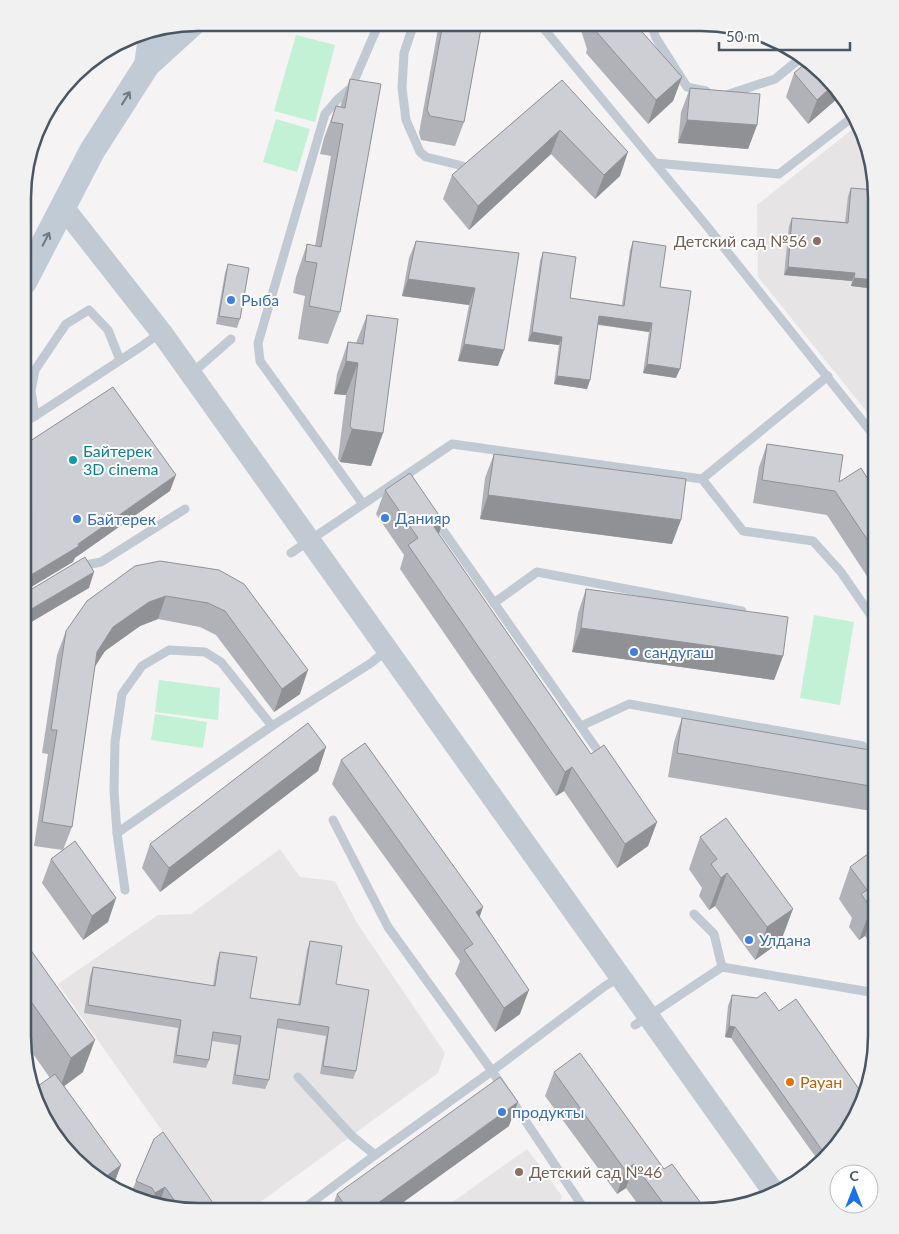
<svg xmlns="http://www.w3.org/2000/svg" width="899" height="1234" viewBox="0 0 899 1234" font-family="Lato,sans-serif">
<rect width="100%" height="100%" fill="#f5f3f3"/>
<g fill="#e6e4e5">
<polygon points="859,124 876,198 876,423 758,277 757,205"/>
<polygon points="280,849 300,877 335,881 357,923 445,1053 438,1073 249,1210 218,1210 58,984 158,915 191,914"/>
<polygon points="527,1149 562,1196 559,1204 565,1211 440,1211"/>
</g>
<g fill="#c3f1d5">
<polygon points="296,35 335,45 315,122 274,111"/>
<polygon points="276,119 310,129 297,172 263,162"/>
<polygon points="814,615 854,622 840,705 800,698"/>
<polygon points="159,680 220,688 218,720 155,712"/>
<polygon points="155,714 207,722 203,748 151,740"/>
</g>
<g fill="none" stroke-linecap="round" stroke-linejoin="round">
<g stroke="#c1cad2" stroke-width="9">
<polyline points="414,23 404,53 402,88 406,120 420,152 426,157 463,166"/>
<polyline points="540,24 706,225 876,438"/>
<polyline points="651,24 656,38 687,87 706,91"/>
<polyline points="723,96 775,79 802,57"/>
<polyline points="655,163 779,174 854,116"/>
<polyline points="191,374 231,339"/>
<polyline points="35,416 31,391 35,370 66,324 89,310 108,330 120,360"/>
<polyline points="24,422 35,416 142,346 161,332"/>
<polyline points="702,479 828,376"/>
<polyline points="363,504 260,361 258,343 325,114 338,99 351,88 379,23"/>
<polyline points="435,519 603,758"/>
<polyline points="291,553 452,444 702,479 743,531 813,541 841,572 876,623"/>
<polyline points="80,566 101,562 185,509"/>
<polyline points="494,603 537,572 742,611"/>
<polyline points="581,726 629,704 863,746"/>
<polyline points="333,820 388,927 492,1071 605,986 620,977"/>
<polyline points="117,833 272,726"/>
<polyline points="125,890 117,833 114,791 115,742 122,694 142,666 169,650 205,652 221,662 272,726 371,663 387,650"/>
<polyline points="694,914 714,934 722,967"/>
<polyline points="635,1025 722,967 876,993"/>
<polyline points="298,1077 352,1136 375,1155 492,1071 583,1207"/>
<polyline points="302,1210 375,1155"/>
</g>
<polyline stroke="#c1cad2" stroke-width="22" points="63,207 161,332 775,1194"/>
<g stroke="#c1cbd6" stroke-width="26">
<polyline points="147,65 192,24"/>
<polyline points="24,282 92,151 147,65 152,30"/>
</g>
</g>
<g fill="#b0b2b7">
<polygon points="440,23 482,23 464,122 455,146 421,140 419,133 438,29"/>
<polygon points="579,24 635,24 682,77 673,101 648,124 586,53 587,49"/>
<polygon points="807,62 838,98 808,124 786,97 794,73"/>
<polygon points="350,79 340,312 328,344 298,339 305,296 293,293 296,277 307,244 315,246 331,156 320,154 324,138 336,106 340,107"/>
<polygon points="562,80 620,176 595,199 551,154 469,230 443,199 452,175"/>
<polygon points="690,88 757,125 748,149 678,143 681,112"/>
<polygon points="851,188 876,198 876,289 851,286 852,281 784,275 789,226 792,218 845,222 848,196"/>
<polygon points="416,241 519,253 498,366 458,361 469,305 402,296 409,258"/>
<polygon points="633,241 660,287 676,378 643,373 649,332 598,325 590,380 587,389 554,384 559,345 528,341 540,261 543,252 570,298 622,305 630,250"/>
<polygon points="228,264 240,319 237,328 216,324 225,273"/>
<polygon points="876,311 876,338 874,338"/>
<polygon points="367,315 383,433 371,466 340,462 338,459 346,395 334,394 337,374 348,342 356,343"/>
<polygon points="767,444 839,482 876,492 876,590 827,515 753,503 759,467"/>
<polygon points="494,454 672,544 480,519 485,478"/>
<polygon points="385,490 443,521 439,534 591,754 657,822 648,846 617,868 564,791 556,796 400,569 404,555 376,514"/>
<polygon points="219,570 300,694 274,712 216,635 200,627 158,619 140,626 105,651 95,665 72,827 63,850 116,898 108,922 83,940 42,883 51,859 63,850 34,846 48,754 42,753 57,655 66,631"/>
<polygon points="586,589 783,656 774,680 572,652 578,613"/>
<polygon points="682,718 876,787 876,795 871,811 668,777 674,742"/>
<polygon points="326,747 318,771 160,892 142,868 150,844"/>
<polygon points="341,760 479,918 520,1014 495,1032 455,974 460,961 332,784"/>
<polygon points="700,837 781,941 755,960 715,906 709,910 699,896 702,888 689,869"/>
<polygon points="876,848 876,951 865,936 859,940 849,927 852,918 839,899 850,867"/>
<polygon points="310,941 336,984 356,1071 353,1079 320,1074 326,1036 277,1028 269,1080 265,1089 232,1084 238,1045 212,1041 209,1060 206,1068 173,1063 178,1028 84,1013 90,976 93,967 213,986 217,960 220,952 250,998 298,1005 307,950"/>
<polygon points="23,954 83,1072 64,1086 121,1165 113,1186 101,1182 41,1114 50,1078 24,1041 22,1036"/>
<polygon points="732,995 779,1011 847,1133 817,1159 731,1038 725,1037 728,1006"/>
<polygon points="554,1072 701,1212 643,1211 626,1188 617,1194 545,1096"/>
<polygon points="509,1126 391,1211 331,1210 337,1194"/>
<polygon points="154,1139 218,1210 176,1210 131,1193"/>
</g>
<g fill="#909195">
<polygon points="682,77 673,101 648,124 656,100"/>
<polygon points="830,88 838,98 808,124 817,100"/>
<polygon points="687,120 757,125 748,149 678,143"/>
<polygon points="560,130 551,154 469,230 478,206"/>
<polygon points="628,152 620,176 595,199 604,175"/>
<polygon points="788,267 855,273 852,281 784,275"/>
<polygon points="854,278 876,280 876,289 851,286"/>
<polygon points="408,279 475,288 469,305 402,296"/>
<polygon points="599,316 652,323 649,332 596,324"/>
<polygon points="876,331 876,338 874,338"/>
<polygon points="532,332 562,337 559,345 528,341"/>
<polygon points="464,344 504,350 498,366 458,361"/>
<polygon points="346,361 358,363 346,395 334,394"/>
<polygon points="647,364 680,369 676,378 643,373"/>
<polygon points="557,376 590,380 587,389 554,384"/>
<polygon points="352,429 383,433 371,466 340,462"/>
<polygon points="176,475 170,491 75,558 73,562 23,592 23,582 26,578 78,544"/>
<polygon points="488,495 681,520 672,544 480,519"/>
<polygon points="443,521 435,545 434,527"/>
<polygon points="94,572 89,588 23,627 23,614"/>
<polygon points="166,596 158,619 140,626 105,651 89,676 97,652 113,627 149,602"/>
<polygon points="581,628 783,656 774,680 572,652"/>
<polygon points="308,670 300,694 274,712 282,689"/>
<polygon points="326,747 318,771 160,892 169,868"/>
<polygon points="572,767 564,791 556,796 565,772"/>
<polygon points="657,822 648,846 617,868 625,844"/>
<polygon points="727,873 715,906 709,910 721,878"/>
<polygon points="116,898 108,922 83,940 92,916"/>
<polygon points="876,904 865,936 859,940 871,908"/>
<polygon points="483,907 475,931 476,912"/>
<polygon points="793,909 781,941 755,960 767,927"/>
<polygon points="529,990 520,1014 495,1032 504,1008"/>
<polygon points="32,1003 23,1028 23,1010"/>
<polygon points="729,1026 735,1027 731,1038 725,1037"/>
<polygon points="95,1040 83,1072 59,1090 71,1058"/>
<polygon points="518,1102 509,1126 391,1211 367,1211"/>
<polygon points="634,1164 626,1188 617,1194 625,1170"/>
<polygon points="121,1165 113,1186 101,1182 100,1181"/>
<polygon points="165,1187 159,1204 152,1201 155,1193"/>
</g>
<g fill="#cdcfd5" stroke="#909195">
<polygon points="443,23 482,23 464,122 430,116 427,110"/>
<polygon points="595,24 635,24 682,77 656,100 594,29 596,27"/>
<polygon points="807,62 830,88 817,100 794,73"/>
<polygon points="350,79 381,84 340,312 309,306 317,263 305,261 307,244 321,247 343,124 331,122 336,106 345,108"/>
<polygon points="562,80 628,152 604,175 560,130 478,206 452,175"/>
<polygon points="690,88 760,94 757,125 687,120"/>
<polygon points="851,188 875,190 876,198 876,280 854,278 855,273 788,267 792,218 848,223"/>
<polygon points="416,241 519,253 504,350 464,344 475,288 408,279"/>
<polygon points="633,241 666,246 660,287 691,291 680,369 647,364 652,323 599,316 590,380 557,376 562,337 532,332 543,252 576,257 570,298 624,306"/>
<polygon points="228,264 249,268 240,319 219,316"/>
<polygon points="367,315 398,319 383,433 352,429 350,426 358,363 346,361 348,342 363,344"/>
<polygon points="113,387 176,475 78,544 79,546 26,578 23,582 24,445"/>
<polygon points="767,444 843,455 839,482 861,468 876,492 876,553 835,491 762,480"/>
<polygon points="494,454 686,479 681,520 488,495"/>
<polygon points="410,473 443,521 434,527 591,754 604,745 657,822 625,844 572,767 565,772 408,545 418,538 385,490"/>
<polygon points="85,557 94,572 23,614 23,598 25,596 23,593 23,585 26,589 32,589"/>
<polygon points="160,561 219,570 244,584 308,670 282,689 225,611 208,603 166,596 149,602 113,627 97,652 72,827 42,822 57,730 51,730 66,631 87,601 135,566"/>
<polygon points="586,589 788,617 783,656 581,628"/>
<polygon points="682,718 876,751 876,787 677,753"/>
<polygon points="308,723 326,747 169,868 150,844"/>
<polygon points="365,743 483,907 476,912 529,990 504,1008 464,950 473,944 341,760"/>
<polygon points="726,818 793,909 767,927 727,873 721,878 711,864 717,859 700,837"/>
<polygon points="75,841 116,898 92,916 51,859"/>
<polygon points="876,848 876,904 871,908 861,894 867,890 850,867"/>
<polygon points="310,941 342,946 336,984 369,990 356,1071 323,1066 329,1027 278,1019 269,1080 235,1075 241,1036 213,1032 209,1060 176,1055 181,1020 88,1005 93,967 215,986 220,952 257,957 250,998 300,1005"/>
<polygon points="30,949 95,1040 71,1058 32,1003 23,1010 23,954"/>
<polygon points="765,992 779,1011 796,999 861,1092 847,1133 824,1153 735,1027 729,1026 732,995 757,998"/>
<polygon points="580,1053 664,1169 672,1164 706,1210 701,1212 669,1211 634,1164 625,1170 554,1072"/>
<polygon points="55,1074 121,1165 100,1181 72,1149 57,1128 55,1130 41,1114 35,1088"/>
<polygon points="500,1077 518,1102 367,1211 349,1211 337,1194"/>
<polygon points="163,1132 218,1210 181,1210 165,1187 155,1193 152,1188 136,1181 154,1139"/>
</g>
<defs><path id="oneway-shaft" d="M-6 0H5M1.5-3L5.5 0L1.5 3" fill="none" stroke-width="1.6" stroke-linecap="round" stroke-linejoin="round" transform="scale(1.25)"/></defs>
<g stroke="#6e7984">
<use href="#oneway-shaft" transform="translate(126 98) rotate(-58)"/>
<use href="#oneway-shaft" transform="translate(46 239) rotate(-63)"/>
</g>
<g fill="#8d6e63" stroke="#fff" stroke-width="2">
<circle cx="817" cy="241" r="5"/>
<circle cx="519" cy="1172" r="5"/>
</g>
<g fill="#3f7fe0" stroke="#fff" stroke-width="2">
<circle cx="231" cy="300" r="5"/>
<circle cx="385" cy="518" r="5"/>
<circle cx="77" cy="519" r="5"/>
<circle cx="634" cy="652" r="5"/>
<circle cx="749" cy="940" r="5"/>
<circle cx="502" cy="1112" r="5"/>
</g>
<circle fill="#0f9aa8" stroke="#fff" stroke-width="2" cx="73" cy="460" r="5"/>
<circle fill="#e8710a" stroke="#fff" stroke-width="2" cx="790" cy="1082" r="5"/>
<g text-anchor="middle" stroke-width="4" stroke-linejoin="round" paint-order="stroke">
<g font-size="16" fill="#785e54" stroke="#fff" text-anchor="end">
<text x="807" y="247">Детский сад №56</text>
<text x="529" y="1178" text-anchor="start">Детский сад №46</text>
</g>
<g font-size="16" fill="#366cbe" stroke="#fff" text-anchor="start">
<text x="241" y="306">Рыба</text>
<text x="395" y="524">Данияр</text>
<text x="87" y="525">Байтерек</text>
<text x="644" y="658">сандугаш</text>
<text x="759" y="946">Улдана</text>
<text x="512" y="1118">продукты</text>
</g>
<g font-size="16" fill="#0d838f" stroke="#fff" text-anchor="start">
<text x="83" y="457">Байтерек<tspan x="83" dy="18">3D cinema</tspan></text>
</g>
<g font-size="16" fill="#c56008" stroke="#fff" text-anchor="start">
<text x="800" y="1088">Рауан</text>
</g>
</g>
<path d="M0 0H899V1234H0ZM198 31H701A167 167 0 0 1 868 198V1036A167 167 0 0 1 701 1203H198A167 167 0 0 1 31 1036V198A167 167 0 0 1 198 31Z" fill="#f1f1f2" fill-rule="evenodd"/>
<path fill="none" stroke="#4a5661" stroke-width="2.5" d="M198 31H701A167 167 0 0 1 868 198V1036A167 167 0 0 1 701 1203H198A167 167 0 0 1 31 1036V198A167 167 0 0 1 198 31Z"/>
<g transform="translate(854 1189)"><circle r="24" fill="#ffffff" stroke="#b7bbc0"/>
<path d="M0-4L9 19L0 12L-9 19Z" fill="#1a73e8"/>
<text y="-8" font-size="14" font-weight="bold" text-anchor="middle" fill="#4a5661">С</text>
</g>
<path d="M719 42v8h131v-8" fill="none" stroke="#4a5661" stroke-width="2.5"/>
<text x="726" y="42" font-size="15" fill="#4a5661" stroke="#ffffff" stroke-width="4" paint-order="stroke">50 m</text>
</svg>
